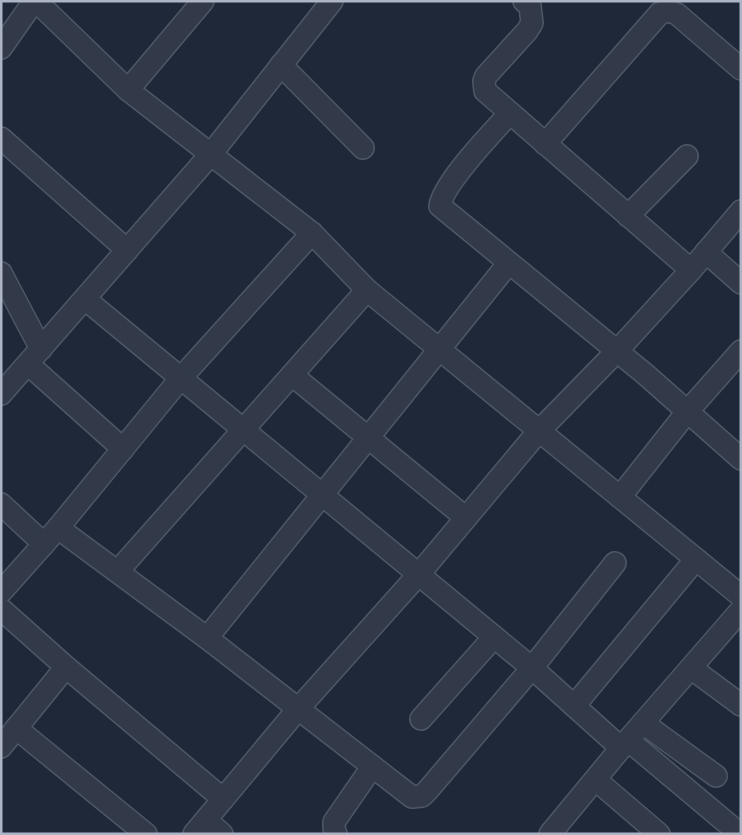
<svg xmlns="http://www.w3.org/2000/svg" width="742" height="835" viewBox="0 0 742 835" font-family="Rubik,sans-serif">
<rect width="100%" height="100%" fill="#1e2839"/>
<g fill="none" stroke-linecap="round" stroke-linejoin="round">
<defs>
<g id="minor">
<polyline points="36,1 128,90 312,233 367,290 741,596"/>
<polyline points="524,1 530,6 532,23 527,31 486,76 484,81 485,91 691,270"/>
<polyline points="1,48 34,1"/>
<polyline points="281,65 363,148"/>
<polyline points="128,90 203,1"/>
<path d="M510 113C493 132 443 183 440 206L645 374 741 459"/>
<polyline points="1,138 127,250 211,154 332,1"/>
<polyline points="545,144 660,13 669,11 677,14 741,69"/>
<polyline points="628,216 687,156"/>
<polyline points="312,233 180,379 58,528 207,638 412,797 422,796 428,790 532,668 615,563"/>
<polyline points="706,252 741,283"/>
<polyline points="1,273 41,349"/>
<polyline points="85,299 532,668 621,748"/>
<polyline points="28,364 123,449"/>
<polyline points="292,375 466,518"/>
<polyline points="1,394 127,250"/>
<polyline points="620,497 687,412 741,351"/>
<polyline points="1,504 44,544"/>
<polyline points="118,571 367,290"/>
<polyline points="1,592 58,528"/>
<polyline points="1,609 66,667 223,799"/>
<polyline points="207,638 508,264"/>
<polyline points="691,668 741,705"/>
<polyline points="574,706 696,559"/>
<polyline points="421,719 494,637"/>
<polyline points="643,723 716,776"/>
<polyline points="16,728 146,834"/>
<polyline points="628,740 740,834"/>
<polyline points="1,747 66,667"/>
<polyline points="596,780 659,834"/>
<polyline points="206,820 222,834"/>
<polyline points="194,834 298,709 419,574 538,432 617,351 691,270 741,211"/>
<polyline points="336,834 334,828 334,822 372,767"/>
<polyline points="550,834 621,748 741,610"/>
</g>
</defs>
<use href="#minor" stroke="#4f5767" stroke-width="24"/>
<use href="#minor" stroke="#323a49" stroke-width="21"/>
</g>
<rect width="742" height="835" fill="none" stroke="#acb4c6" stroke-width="5"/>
</svg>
